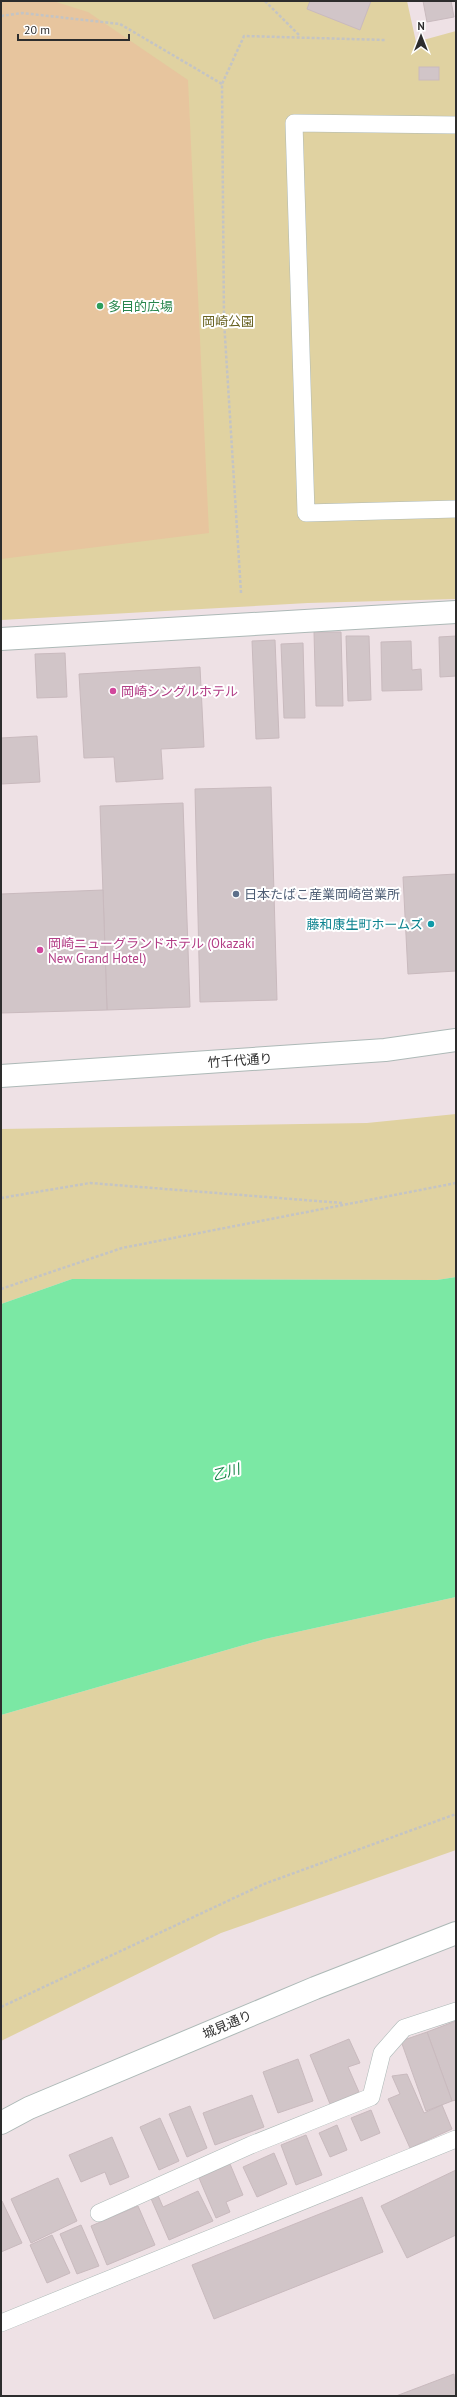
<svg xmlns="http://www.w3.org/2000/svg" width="457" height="2397" viewBox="0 0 457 2397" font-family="'PT Sans','Noto Sans JP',sans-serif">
<rect width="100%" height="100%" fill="#eee1e5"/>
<g fill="#e0d2a1">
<polygon points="1,1 407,1 416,42 456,31 456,599 308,603 1,620"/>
<polygon points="456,1114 456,1277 437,1280 72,1279 1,1304 1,1129 367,1123"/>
<polygon points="456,1597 456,1850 221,1933 1,2041 1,1715 265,1639"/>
</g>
<polygon fill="#e7c59e" points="1,1 53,1 88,12 188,80 209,533 1,559"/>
<polygon fill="#7be8a4" points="456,1277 456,1597 265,1639 1,1715 1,1304 72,1279 437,1280"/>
<g fill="#d1c5c8" stroke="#c9babe">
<polygon points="310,1 371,1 360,30 307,9"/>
<polygon points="423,1 451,1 454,17 427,22"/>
<rect x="419" y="67" width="20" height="13"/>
<polygon points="314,632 341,632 343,706 316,706"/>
<polygon points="346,636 369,636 371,700 348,701"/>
<polygon points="456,636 456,676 440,677 439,637"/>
<polygon points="275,640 279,738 256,739 252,641"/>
<polygon points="411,641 412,670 421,669 422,690 382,691 381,642"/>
<polygon points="303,643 305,718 284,718 281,644"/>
<polygon points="65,653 67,697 37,698 35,654"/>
<polygon points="200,667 204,747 161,749 163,779 116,782 114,757 84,758 79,674"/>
<polygon points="37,736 40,782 1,784 1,738"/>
<polygon points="271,787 277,1000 200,1002 195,789"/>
<polygon points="183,803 190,1007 107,1010 100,806"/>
<polygon points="456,874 456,971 408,974 403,877"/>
<polygon points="103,890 107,1010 1,1013 1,894"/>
<polygon points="456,2021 456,2100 452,2101 427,2032"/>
<polygon points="427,2032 452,2101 426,2111 401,2041"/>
<polygon points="349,2039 360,2063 348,2067 359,2092 330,2104 310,2055"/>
<polygon points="298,2059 313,2101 278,2113 263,2072"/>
<polygon points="407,2074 424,2113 442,2105 452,2129 410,2148 388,2099 400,2094 392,2076"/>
<polygon points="252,2095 264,2127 215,2145 203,2113"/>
<polygon points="190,2106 207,2148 187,2157 169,2114"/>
<polygon points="371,2110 380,2133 361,2141 351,2118"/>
<polygon points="160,2118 179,2161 159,2170 140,2127"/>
<polygon points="337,2125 347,2150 330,2157 319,2133"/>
<polygon points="306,2135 322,2175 296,2185 281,2145"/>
<polygon points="112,2137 129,2177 110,2185 105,2172 81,2182 69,2155"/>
<polygon points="274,2153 287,2184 257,2197 243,2167"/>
<polygon points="230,2164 243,2195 226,2202 230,2212 216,2218 199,2178"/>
<polygon points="456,2170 456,2235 407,2258 381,2206"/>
<polygon points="58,2178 77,2221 31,2243 11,2199"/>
<polygon points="156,2191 163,2207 198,2191 213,2221 169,2240 149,2194"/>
<polygon points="362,2197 383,2252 214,2319 192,2265"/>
<polygon points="2,2201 22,2243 1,2252 1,2202"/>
<polygon points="138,2206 155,2245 107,2265 91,2226"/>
<polygon points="81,2225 99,2266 77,2274 60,2234"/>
<polygon points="52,2235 70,2273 47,2283 30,2245"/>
<polygon points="454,2374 456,2396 396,2396"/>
</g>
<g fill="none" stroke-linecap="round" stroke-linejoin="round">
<defs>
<g id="lane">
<polyline points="456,125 294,123 306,513 456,509"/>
<polyline points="99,2213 251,2145 371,2097 382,2053 404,2028 456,2011"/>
<polyline points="1,2323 456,2139"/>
</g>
<g id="street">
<polyline points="1,639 456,612"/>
<polyline points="1,1076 385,1050 456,1040"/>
<polyline points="1,2123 29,2108 315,1988 456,1933"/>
</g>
</defs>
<use href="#lane" stroke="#adb9b7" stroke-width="18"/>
<use href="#street" stroke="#adb9b7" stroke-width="24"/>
<g stroke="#c4c4c4" stroke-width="2.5" stroke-dasharray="3 2" stroke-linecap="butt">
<polyline points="265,1 300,36"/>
<polyline points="1,16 22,13 120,24 222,84"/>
<polyline points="241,593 224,321 222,84 244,36 385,40"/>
<polyline points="1,1198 90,1183 342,1203"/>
<polyline points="1,1289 122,1248 456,1183"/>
<polyline points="1,2007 264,1884 456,1814"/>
</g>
<use href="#lane" stroke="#fff" stroke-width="17"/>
<use href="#street" stroke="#fff" stroke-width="22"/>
</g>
<circle fill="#2e9e5b" stroke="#fff" stroke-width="1.5" cx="100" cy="306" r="4"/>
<g fill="#d1479c" stroke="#fff" stroke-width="1.5">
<circle cx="113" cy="691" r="4"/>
<circle cx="40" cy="950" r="4"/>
</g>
<circle fill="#5c6f8a" stroke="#fff" stroke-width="1.5" cx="236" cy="894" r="4"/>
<circle fill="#0f9aa8" stroke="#fff" stroke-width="1.5" cx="431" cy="924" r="4"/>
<g text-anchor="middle" stroke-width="4" stroke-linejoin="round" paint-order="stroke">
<g font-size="13" fill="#27864d" stroke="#fff" text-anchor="start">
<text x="108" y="311">多目的広場</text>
</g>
<g font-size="13" fill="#686120" stroke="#fff">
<text x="228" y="326">岡崎公園</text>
</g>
<g font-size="13" fill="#b23c85" stroke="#fff" text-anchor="start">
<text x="121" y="696">岡崎シングルホテル</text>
<text x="48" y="948">岡崎ニューグランドホテル (Okazaki<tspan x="48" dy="15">New Grand Hotel)</tspan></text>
</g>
<g font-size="13" fill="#4e5e75" stroke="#fff" text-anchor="start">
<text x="244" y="899">日本たばこ産業岡崎営業所</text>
</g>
<g font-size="13" fill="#0d838f" stroke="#fff" text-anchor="end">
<text x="423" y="929">藤和康生町ホームズ</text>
</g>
<g font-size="13" fill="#2d2d2d" stroke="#fff">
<text transform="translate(240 1060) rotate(-4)" y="5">竹千代通り</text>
<text transform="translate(227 2024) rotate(-23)" y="5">城見通り</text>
</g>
<g font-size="14" font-style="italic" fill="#158547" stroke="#fff">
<text transform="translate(226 1472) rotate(-15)" y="5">乙川</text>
</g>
</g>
<rect width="457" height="2397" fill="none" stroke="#2d2d2d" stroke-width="4"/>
<g transform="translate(421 36)" stroke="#ffffff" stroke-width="3" paint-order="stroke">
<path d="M0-3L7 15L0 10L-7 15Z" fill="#2d2d2d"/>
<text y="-6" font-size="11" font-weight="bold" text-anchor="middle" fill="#2d2d2d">N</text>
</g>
<path d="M18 34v6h111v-6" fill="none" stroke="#2d2d2d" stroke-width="2"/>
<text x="24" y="34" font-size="12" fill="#2d2d2d" stroke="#ffffff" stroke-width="3" paint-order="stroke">20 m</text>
</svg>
